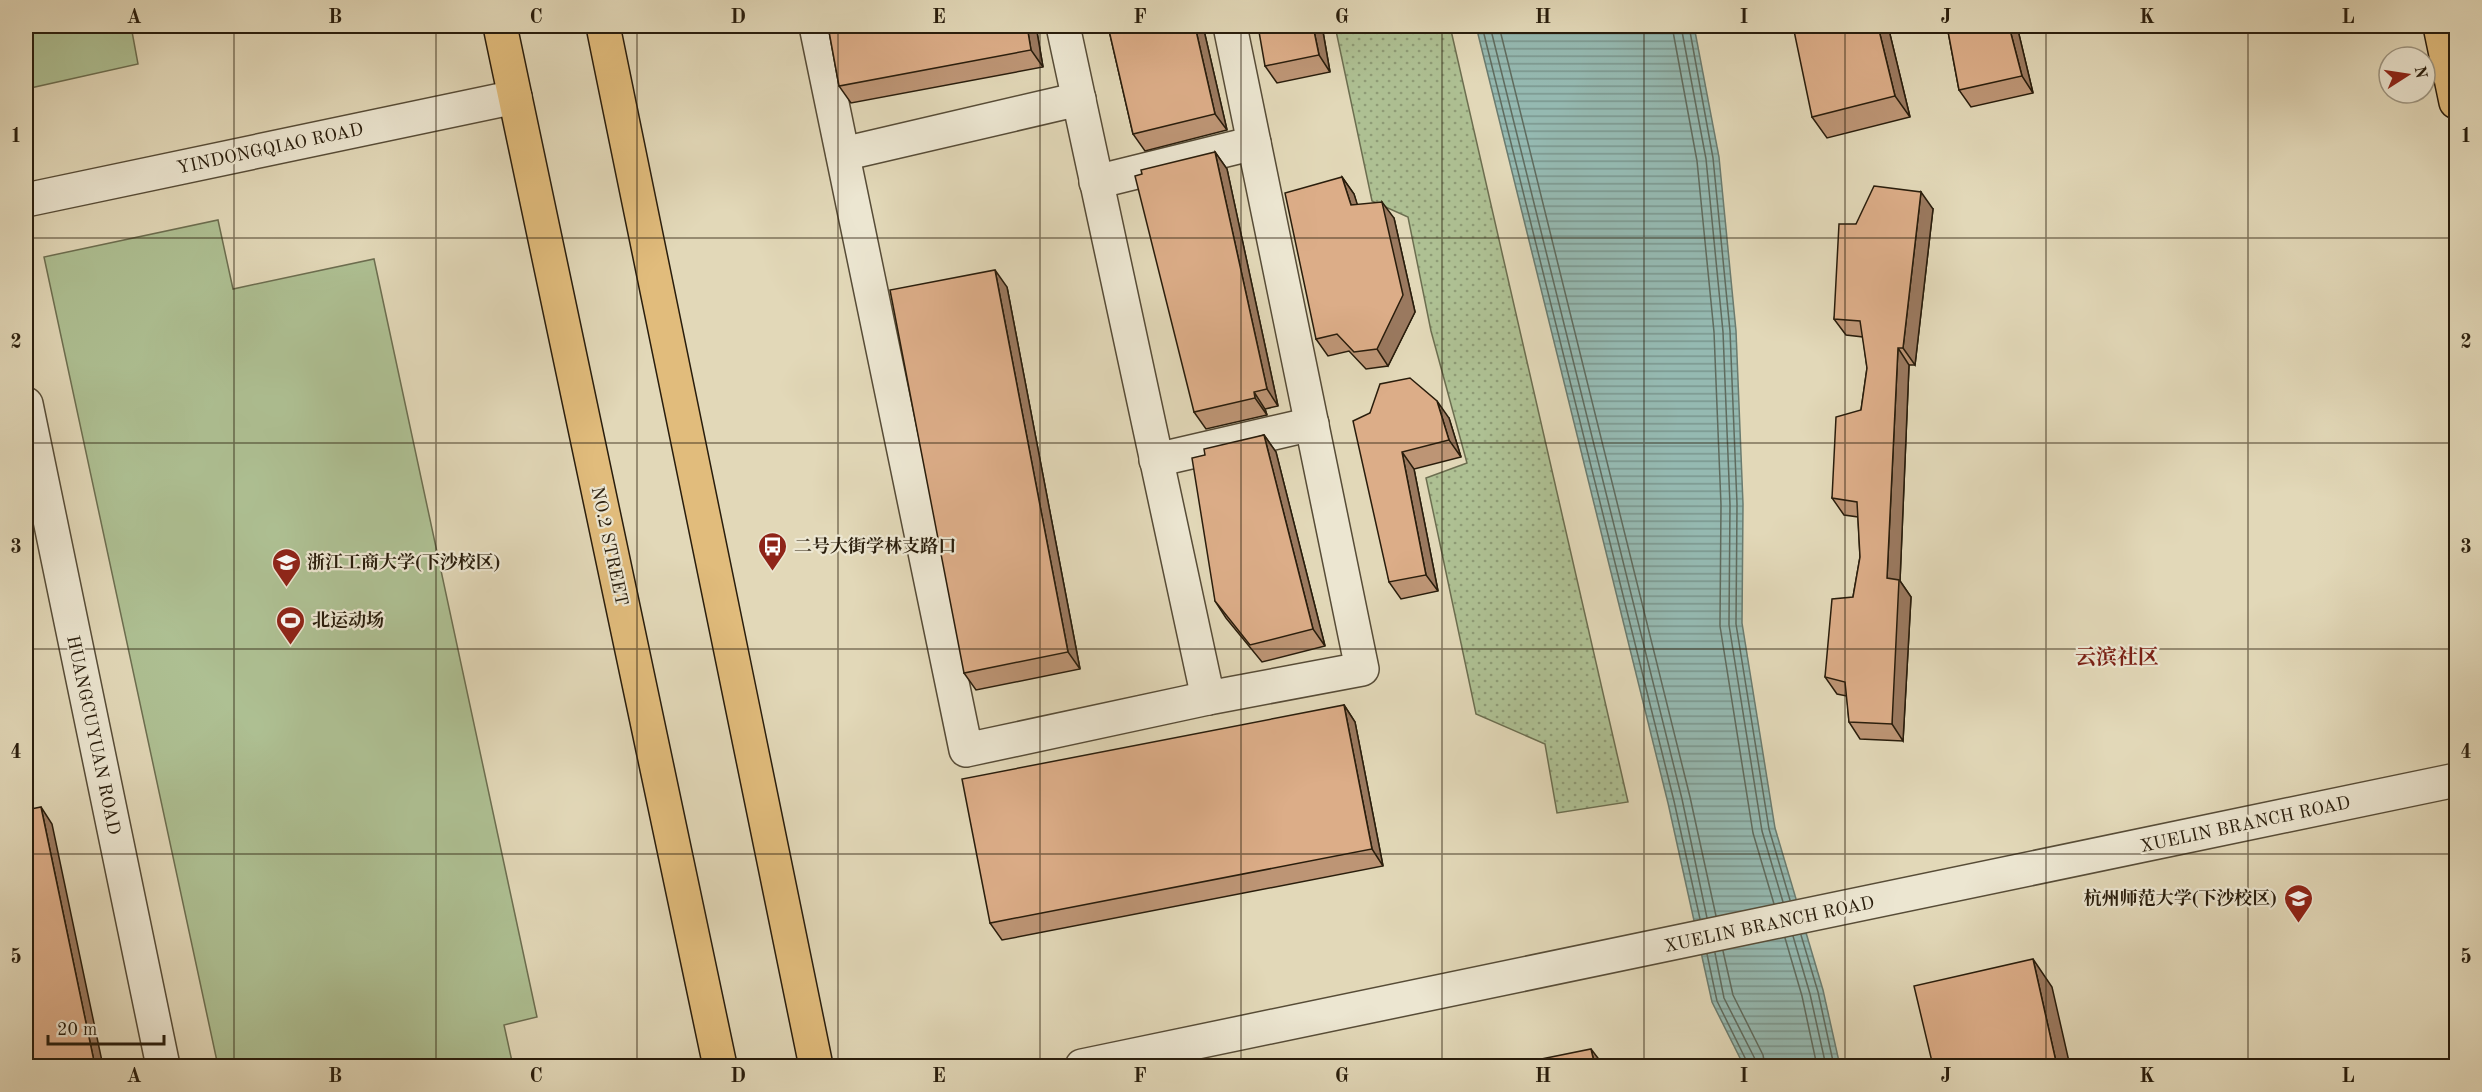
<svg xmlns="http://www.w3.org/2000/svg" width="2482" height="1092" viewBox="0 0 2482 1092" font-family="'Old Standard TT','Noto Serif SC',serif">
<defs>
<pattern id="park-dots" width="8" height="8" patternUnits="userSpaceOnUse" patternTransform="scale(1.5)"><rect width="8" height="8" fill="#aec093"/><path d="M2 2h.1M6 6h.1" fill="none" stroke="#8e9b76" stroke-width="1.8" stroke-linecap="round"/></pattern>
<pattern id="water-rules" width="6" height="5" patternUnits="userSpaceOnUse" patternTransform="scale(1.5)"><rect width="6" height="5" fill="#95b9b1"/><path d="M0 2.5h6" fill="none" stroke="#7a968e"/></pattern>
</defs>
<rect width="100%" height="100%" fill="#e2d8b8"/>
<filter id="stains"><feTurbulence type="fractalNoise" baseFrequency=".00333" numOctaves="4"/><feColorMatrix values="0 0 0 0 .2 0 0 0 0 .09 0 0 0 0 .02 0 0 0 .5 -.17"/></filter>
<radialGradient id="worn" r=".72"><stop offset=".6" stop-color="#630" stop-opacity="0"/><stop offset="1" stop-color="#630" stop-opacity=".3"/></radialGradient>
<g fill="#aec093" stroke="#6c6e50" stroke-width="1.5">
<polygon points="26,26 131,26 138,64 26,89"/>
<polygon points="218,220 233,289 374,259 537,1017 504,1025 513,1066 218,1066 44,257"/>
</g>
<polygon fill="url(#park-dots)" stroke="#6c6e50" stroke-width="1.5" points="1335,26 1450,26 1628,802 1557,813 1545,744 1476,714 1426,478 1467,463 1431,331 1408,217 1372,201"/>
<polygon fill="url(#water-rules)" stroke="#6a7b6f" stroke-width="1.5" points="1476,26 1694,26 1719,157 1736,331 1743,504 1742,623 1775,828 1823,990 1840,1066 1744,1066 1712,1002 1668,803"/>
<g fill="none" stroke-linecap="round" stroke-linejoin="round">
<g stroke="#5f6b5e" stroke-width="1.5">
<polyline points="1482,26 1674,801 1700,919"/>
<polyline points="1490,26 1682,799 1707,918"/>
<polyline points="1499,26 1690,797 1716,916"/>
<polyline points="1672,26 1697,161 1714,332 1721,505 1720,626 1753,833 1774,904"/>
<polyline points="1681,26 1706,159 1723,332 1730,505 1729,625 1762,831 1783,902"/>
<polyline points="1689,26 1713,158 1730,331 1737,504 1736,624 1769,829 1790,900"/>
<polyline points="1801,935 1818,992 1834,1066"/>
<polyline points="1793,936 1810,994 1826,1066"/>
<polyline points="1785,938 1802,996 1817,1066"/>
<polyline points="1723,951 1733,995 1763,1055 1765,1066"/>
<polyline points="1715,953 1724,998 1755,1059 1756,1066"/>
<polyline points="1707,954 1717,1001 1749,1066"/>
</g>
<defs>
<g id="minor">
<polyline points="816,26 966,750 1208,698"/>
<polyline points="1063,26 1208,698 1362,669 1230,26"/>
<polyline points="843,154 1079,99"/>
<polyline points="1096,182 1254,143"/>
<polyline points="26,200 515,97"/>
<polyline points="26,404 163,1066"/>
<polyline points="1156,460 1312,424"/>
<polyline points="1082,1066 2456,780"/>
</g>
<g id="major">
<polyline points="500,26 720,1066"/>
<polyline points="603,26 816,1066"/>
<polyline points="2440,26 2456,102"/>
</g>
</defs>
<use href="#minor" stroke="#574c37" stroke-width="36"/>
<use href="#major" stroke="#291d0c" stroke-width="36"/>
<use href="#minor" stroke="#ece6d1" stroke-width="33"/>
<use href="#major" stroke="#e1bc7c" stroke-width="33"/>
</g>
<g fill="#bd9575" stroke="#291d0c" stroke-width="1.5">
<polygon points="828,26 1036,26 1043,67 851,103 839,86"/>
<polygon points="1108,26 1203,26 1227,130 1145,151 1133,134"/>
<polygon points="1322,26 1330,72 1277,83 1265,66"/>
<polygon points="1888,26 1910,117 1827,138 1812,117"/>
<polygon points="1947,26 2017,26 2033,93 1971,107 1959,90"/>
<polygon points="1215,152 1227,169 1278,406 1265,409 1267,415 1206,429 1194,412"/>
<polygon points="1342,177 1354,194 1357,205 1394,218 1415,312 1388,366 1366,369 1349,351 1328,356 1316,339"/>
<polygon points="1933,209 1915,365 1909,365 1900,581 1911,597 1903,741 1860,739 1849,722 1847,696 1837,694 1825,677 1853,597 1860,557 1858,517 1844,515 1832,498 1861,410 1867,368 1863,337 1846,335 1834,319 1856,224"/>
<polygon points="1007,287 1080,669 976,690 964,673"/>
<polygon points="1370,413 1449,418 1461,457 1414,469 1438,591 1401,599 1389,582"/>
<polygon points="1264,435 1276,452 1325,646 1262,662 1226,618 1215,601 1205,455"/>
<polygon points="1344,705 1355,722 1383,866 1002,940 990,923"/>
</g>
<g fill="#9a795f" stroke="#291d0c" stroke-width="1.5">
<polygon points="1027,26 1036,26 1043,67 1031,50"/>
<polygon points="1195,26 1203,26 1227,130 1215,114"/>
<polygon points="1313,26 1322,26 1330,72 1319,55"/>
<polygon points="1878,26 1888,26 1910,117 1895,96"/>
<polygon points="2009,26 2017,26 2033,93 2022,76"/>
<polygon points="1215,152 1227,169 1278,406 1267,389"/>
<polygon points="1342,177 1354,194 1363,222 1351,205"/>
<polygon points="1921,192 1933,209 1915,365 1903,348"/>
<polygon points="1382,202 1394,218 1415,312 1388,366 1377,349"/>
<polygon points="995,270 1007,287 1080,669 1068,652"/>
<polygon points="1898,348 1909,365 1900,581 1911,597 1903,741 1892,724 1887,578"/>
<polygon points="1254,392 1265,409 1267,415 1255,398"/>
<polygon points="1437,401 1449,418 1461,457 1449,440"/>
<polygon points="1264,435 1276,452 1325,646 1313,629"/>
<polygon points="1402,452 1414,469 1438,591 1426,575"/>
<polygon points="1344,705 1355,722 1383,866 1372,849"/>
<polygon points="41,807 52,824 103,1066 95,1066"/>
<polygon points="2033,959 2052,987 2070,1066 2057,1066"/>
<polygon points="1591,1049 1604,1066 1595,1066"/>
</g>
<g fill="#dcad88" stroke="#291d0c" stroke-width="1.5">
<polygon points="828,26 1027,26 1031,50 839,86"/>
<polygon points="1108,26 1195,26 1215,114 1133,134"/>
<polygon points="1258,26 1313,26 1319,55 1265,66"/>
<polygon points="1793,26 1878,26 1895,96 1812,117"/>
<polygon points="1947,26 2009,26 2022,76 1959,90"/>
<polygon points="1215,152 1267,389 1254,392 1255,398 1194,412 1135,176 1142,174 1141,170"/>
<polygon points="1342,177 1351,205 1382,202 1403,295 1377,349 1354,352 1337,334 1316,339 1285,193"/>
<polygon points="1874,186 1921,192 1903,348 1898,348 1887,578 1899,580 1892,724 1849,722 1845,682 1825,677 1832,599 1853,597 1860,557 1857,502 1832,498 1836,417 1861,410 1867,368 1860,321 1834,319 1839,224 1856,224"/>
<polygon points="995,270 1068,652 964,673 890,290"/>
<polygon points="1410,378 1437,401 1449,440 1402,452 1426,575 1389,582 1353,421 1370,413 1380,384"/>
<polygon points="1264,435 1313,629 1250,645 1215,601 1192,458 1205,455 1204,449"/>
<polygon points="1344,705 1372,849 990,923 962,779"/>
<polygon points="41,807 95,1066 26,1066 26,810"/>
<polygon points="2033,959 2057,1066 1933,1066 1914,986"/>
<polygon points="1591,1049 1595,1066 1507,1066"/>
</g>
<path fill="none" stroke="#291d0c" stroke-width="1.5" stroke-opacity="0.55" d="M234 26V1066M436 26V1066M637 26V1066M838 26V1066M1040 26V1066M1241 26V1066M1442 26V1066M1644 26V1066M1845 26V1066M2046 26V1066M2248 26V1066M26 238H2456M26 443H2456M26 649H2456M26 854H2456"/>
<defs>
<symbol id="bus-pin" viewBox="-11 -11 22 30"><path d="M0 17L-7.5 6A9.5 9.5 0 1 1 7.5 6Z" fill="#8f2418" stroke="#ece6d1"/><path d="M-5-6H5V4H4V6H2V4H-2V6H-4V4H-5ZM-3.5-4V0h7V-4ZM-3.5 1.2v1.5H-2V1.2ZM2 1.2v1.5H3.5V1.2Z" fill="#fff"/></symbol>
<symbol id="university-pin" viewBox="-11 -11 22 30"><path d="M0 17L-7.5 6A9.5 9.5 0 1 1 7.5 6Z" fill="#8f2418" stroke="#ece6d1"/><path d="M0-5L7-2L0 1L-7-2ZM-4 1L0 2.5L4 1V4Q0 6-4 4Z" fill="#fff"/></symbol>
<symbol id="stadium-pin" viewBox="-11 -11 22 30"><path d="M0 17L-7.5 6A9.5 9.5 0 1 1 7.5 6Z" fill="#8f2418" stroke="#ece6d1"/><path d="M0-5a6.5 5 0 1 0 0 10a6.5 5 0 1 0 0-10ZM-3.5-1.8h7v3.6h-7Z" fill="#fff"/></symbol>
</defs>
<g fill-rule="evenodd">
<use href="#bus-pin" x="756" y="530" width="33" height="45"/>
<use href="#university-pin" x="270" y="546" width="33" height="45"/>
<use href="#stadium-pin" x="274" y="604" width="33" height="45"/>
<use href="#university-pin" x="2282" y="882" width="33" height="45"/>
</g>
<g text-anchor="middle" stroke-width="4.5" stroke-linejoin="round" paint-order="stroke">
<g font-size="18" fill="#291d0c" stroke="#ece6d1">
<text transform="translate(270 148) rotate(-12)" y="6">YINDONGQIAO ROAD</text>
<text transform="translate(610 546) rotate(78)" y="6">NO.2 STREET</text>
<text transform="translate(94 735) rotate(78)" y="6">HUANGCUYUAN ROAD</text>
<text transform="translate(2245 824) rotate(-12)" y="6">XUELIN BRANCH ROAD</text>
<text transform="translate(1769 924) rotate(-12)" y="6">XUELIN BRANCH ROAD</text>
</g>
<g font-size="18" font-weight="bold" fill="#291d0c" stroke="#ece6d1" text-anchor="start">
<text x="794" y="552">二号大街学林支路口</text>
<text x="307" y="568">浙江工商大学(下沙校区)</text>
<text x="312" y="626">北运动场</text>
<text x="2277" y="904" text-anchor="end">杭州师范大学(下沙校区)</text>
</g>
<g font-size="21" font-weight="bold" fill="#7a1f14" stroke="#ece6d1">
<text x="2117" y="664">云滨社区</text>
</g>
</g>
<rect width="2482" height="1092" fill="none" stroke="#e2d8b8" stroke-width="66"/>
<g transform="translate(2407 75) rotate(78)"><circle r="28" fill="#ece6d1" stroke="#9e9682" stroke-width="1.5"/>
<path d="M0-4.5L10 22L0 15L-10 22Z" fill="#8f2418"/>
<text y="-9" font-size="16" font-weight="bold" text-anchor="middle" fill="#291d0c">N</text>
</g>
<path d="M48 1035v9h116v-9" fill="none" stroke="#291d0c" stroke-width="3"/>
<text x="57" y="1035" font-size="18" fill="#291d0c" stroke="#ece6d1" stroke-width="4.5" paint-order="stroke">20 m</text>
<rect x="33" y="33" width="2416" height="1026" fill="none" stroke="#291d0c" stroke-width="2"/>
<g font-size="20" text-anchor="middle" font-weight="bold" fill="#291d0c">
<text x="134" y="23">A</text>
<text x="335" y="23">B</text>
<text x="536" y="23">C</text>
<text x="738" y="23">D</text>
<text x="939" y="23">E</text>
<text x="1140" y="23">F</text>
<text x="1342" y="23">G</text>
<text x="1543" y="23">H</text>
<text x="1744" y="23">I</text>
<text x="1946" y="23">J</text>
<text x="2147" y="23">K</text>
<text x="2348" y="23">L</text>
<text x="16" y="142">1</text>
<text x="2466" y="142">1</text>
<text x="16" y="348">2</text>
<text x="2466" y="348">2</text>
<text x="16" y="553">3</text>
<text x="2466" y="553">3</text>
<text x="16" y="758">4</text>
<text x="2466" y="758">4</text>
<text x="16" y="963">5</text>
<text x="2466" y="963">5</text>
<text x="134" y="1082">A</text>
<text x="335" y="1082">B</text>
<text x="536" y="1082">C</text>
<text x="738" y="1082">D</text>
<text x="939" y="1082">E</text>
<text x="1140" y="1082">F</text>
<text x="1342" y="1082">G</text>
<text x="1543" y="1082">H</text>
<text x="1744" y="1082">I</text>
<text x="1946" y="1082">J</text>
<text x="2147" y="1082">K</text>
<text x="2348" y="1082">L</text>
</g>
<rect width="100%" height="100%" filter="url(#stains)"/>
<rect width="100%" height="100%" fill="url(#worn)"/>
</svg>
